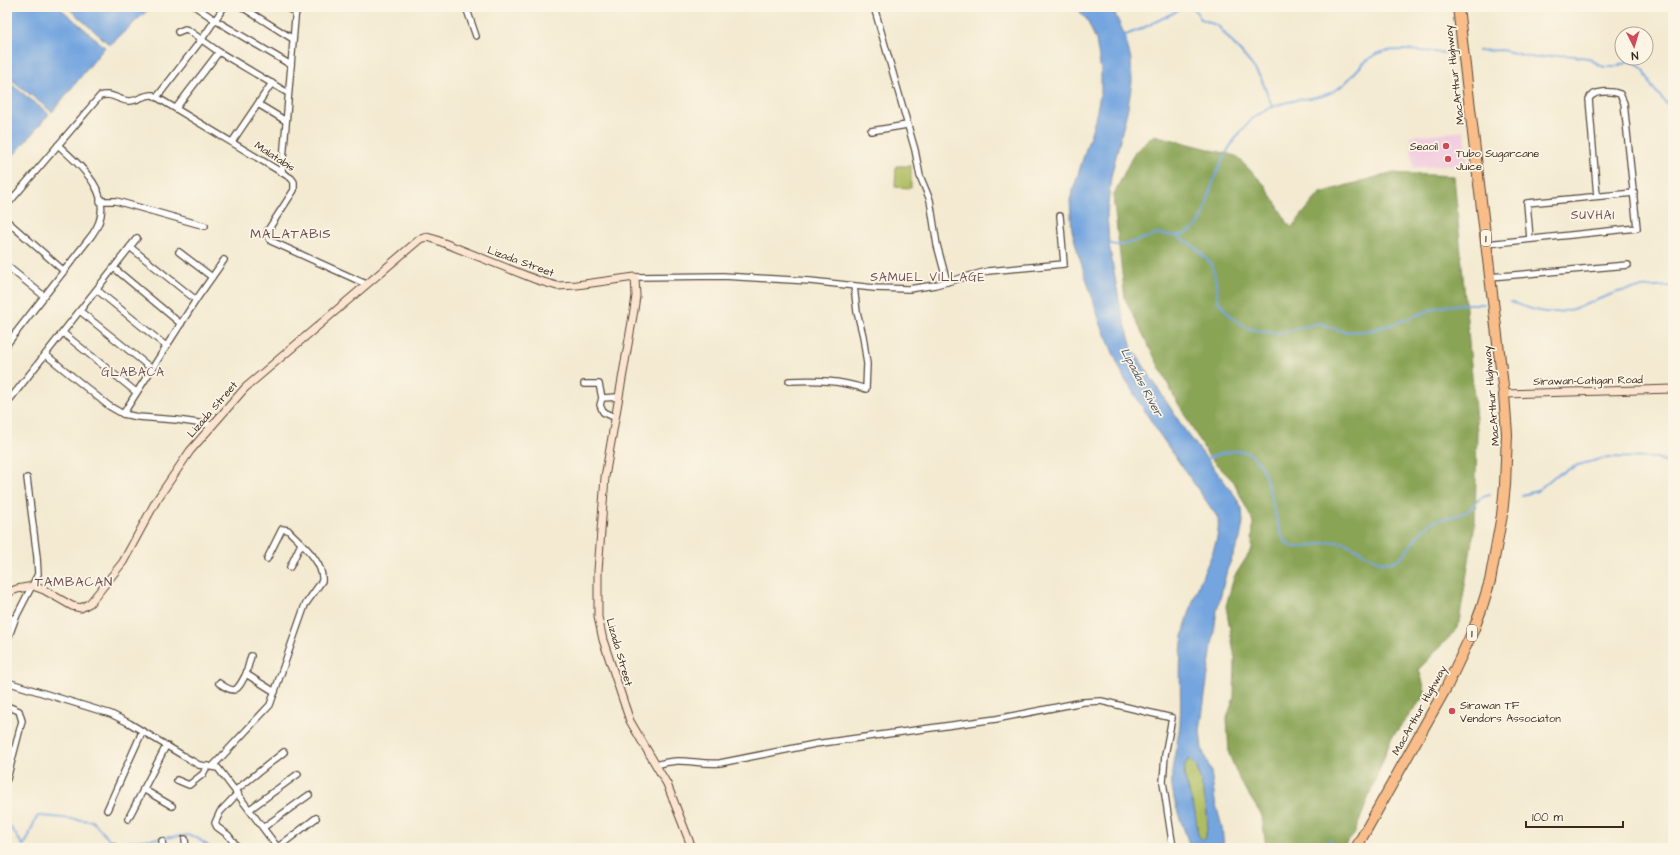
<svg xmlns="http://www.w3.org/2000/svg" width="1680" height="855" viewBox="0 0 1680 855" font-family="'Architects Daughter',sans-serif">
<rect width="100%" height="100%" fill="#fcf5e5"/>
<filter id="ink" filterUnits="userSpaceOnUse"><feTurbulence type="fractalNoise" baseFrequency=".025" numOctaves="2"/><feDisplacementMap in="SourceGraphic" scale="8" xChannelSelector="R" yChannelSelector="G"/><feConvolveMatrix kernelMatrix="1 2 1 2 8 2 1 2 1" color-interpolation-filters="sRGB"/></filter>
<filter id="wash" filterUnits="userSpaceOnUse"><feTurbulence type="fractalNoise" baseFrequency=".012" numOctaves="4" result="noise"/><feDisplacementMap in="SourceGraphic" scale="16" xChannelSelector="R" yChannelSelector="G"/><feGaussianBlur stdDeviation="0.9" result="paint"/><feColorMatrix in="noise" values="0 0 0 0 0 0 0 0 0 0 0 0 0 0 0 0 0 1.4 0 .05"/><feComposite in="paint" operator="in"/></filter>
<g filter="url(#wash)">
<rect width="100%" height="100%" fill="#f3ead1"/>
<polygon fill="#f2cfe0" points="1464,131 1467,163 1413,168 1410,136"/>
<g fill="#aebd60" stroke="#74743f">
<polygon points="896,166 911,166 911,188 895,187"/>
<path d="M1189 759 1195 764 1197 768C1202 787 1214 823 1204 841L1198 835 1195 812 1184 775 1185 765Z"/>
</g>
<polygon fill="#8aa456" stroke="#62673a" points="1154,135 1236,156 1264,184 1291,228 1320,193 1390,173 1454,176 1477,431 1475,524 1458,628 1419,669 1426,694 1392,737 1354,835 1342,848 1266,848 1262,816 1240,781 1229,754 1227,718 1234,697 1235,659 1226,606 1234,577 1252,549 1253,522 1234,482 1209,457 1175,398 1125,299 1113,196 1134,153"/>
<g fill="#75a5df" stroke="#58687e" fill-rule="evenodd">
<polygon points="7,7 59,7 105,47 52,112 7,76"/>
<polygon points="67,7 151,7 110,45"/>
<path d="M1076 7H1112L1125 36 1131 60 1132 82 1128 107 1111 177 1107 214 1109 244 1120 306 1132 348 1184 429 1236 497 1242 509 1243 522 1240 539 1227 570 1217 610 1200 731 1202 749 1211 771 1215 801 1222 827 1224 848H1190C1185 828 1174 808 1172 787 1170 766 1178 745 1180 724 1182 694 1177 657 1185 627 1189 614 1193 600 1198 587 1206 565 1221 542 1218 518L1158 432 1124 378 1101 325 1078 253 1072 230 1070 200 1095 120 1101 90V71L1096 40 1087 20ZM1189 759 1195 764 1197 768C1202 785 1214 825 1203 840L1198 835 1195 812 1184 775 1185 765Z"/>
<polygon points="7,81 49,114 7,163"/>
</g>
<g fill="none" stroke-linecap="round" stroke-linejoin="round">
<g stroke="#75a5df" stroke-width="2">
<polyline points="1193,7 1201,19 1218,26 1251,64 1261,78 1272,106"/>
<polyline points="1123,36 1141,29 1185,7"/>
<polyline points="1478,51 1502,50 1535,58 1564,55 1575,56 1587,58 1604,67 1613,67 1629,62 1636,63 1644,70 1652,87 1667,104 1673,107"/>
<path d="M1177 236C1183 234 1192 232 1196 227 1206 217 1207 200 1211 188 1218 167 1229 145 1243 129 1255 113 1273 105 1292 101 1305 98 1318 99 1330 93 1352 84 1359 59 1382 52 1401 47 1431 53 1451 53"/>
<polyline points="1107,243 1115,245 1123,245 1159,234 1177,236 1194,246 1212,265 1217,286 1218,301 1232,318 1248,328 1262,332 1279,333 1319,323 1344,332 1368,331 1394,324 1439,307 1463,304 1484,304"/>
<path d="M1510 302C1522 305 1533 311 1545 312 1572 315 1594 299 1618 292 1636 287 1655 287 1673 286"/>
<path d="M1204 460C1215 456 1227 450 1239 451 1277 452 1269 538 1291 546 1306 551 1323 540 1339 542 1359 544 1370 566 1392 562 1406 559 1416 534 1429 524 1439 517 1453 518 1464 513 1476 508 1473 498 1490 495"/>
<polyline points="1522,495 1537,491 1555,476 1578,465 1608,457 1657,458 1673,465"/>
<path d="M7 822 23 845C30 841 31 824 38 816H43L92 821C101 828 105 839 115 843L190 835 197 838 211 848"/>
<polyline points="1318,848 1331,839"/>
</g>
</g>
</g>
<g filter="url(#ink)">
<g fill="none" stroke-linecap="round" stroke-linejoin="round">
<defs>
<g id="street">
<polyline points="196,7 215,20 291,65"/>
<polyline points="242,7 293,39"/>
<polyline points="286,7 296,13"/>
<polyline points="466,7 476,36"/>
<polyline points="874,7 915,150 920,176 930,200 937,245 947,282"/>
<polyline points="178,32 185,29 188,30 219,52 288,93"/>
<polyline points="157,97 202,39 224,7"/>
<polyline points="258,104 286,121"/>
<polyline points="176,108 219,52"/>
<polyline points="871,131 907,125"/>
<polyline points="232,142 272,83"/>
<polyline points="282,171 296,7"/>
<polyline points="100,201 116,201 205,226"/>
<path d="M7 205 100 96C111 92 118 100 128 101 137 102 143 94 153 95L291 178 294 182V190L268 230 267 235 271 241 366 284"/>
<polyline points="7,221 64,271"/>
<polyline points="1530,239 1527,203 1634,193"/>
<path d="M1487 244 1637 228 1624 103 1620 94C1612 91 1593 90 1589 99L1597 196"/>
<polyline points="130,247 196,300"/>
<polyline points="179,252 212,277"/>
<polyline points="7,266 44,296"/>
<polyline points="114,268 181,324"/>
<polyline points="635,277 723,276 810,281 874,288 909,289 935,285 988,271 1064,264 1060,216"/>
<polyline points="1490,277 1628,265"/>
<polyline points="97,290 166,346"/>
<polyline points="80,311 152,369"/>
<polyline points="63,333 136,392"/>
<path d="M7 344 92 235C119 198 83 168 58 145"/>
<polyline points="46,355 109,406 123,414 138,417 177,420 212,425"/>
<path d="M789 381C819 380 838 380 866 389L867 364 863 336 857 312 854 286"/>
<polyline points="584,384 599,384 602,398 618,397"/>
<polyline points="602,398 600,405 603,412 614,417"/>
<polyline points="7,403 137,238"/>
<polyline points="123,414 196,300 224,260"/>
<polyline points="290,567 301,544"/>
<polyline points="7,621 16,617"/>
<polyline points="7,641 16,617 38,574 37,557 27,478"/>
<polyline points="251,656 246,674 275,692"/>
<polyline points="7,682 111,714 129,723 192,761 199,765 218,768 278,848"/>
<path d="M219 683C236 695 237 691 246 674"/>
<polyline points="7,706 19,711 22,721 7,779"/>
<path d="M656 765C683 756 694 765 720 763L815 744 996 719 1083 702 1101 701 1172 718 1165 755 1163 782 1173 848"/>
<path d="M213 766 270 705 305 605 322 581C324 561 300 543 288 530L282 529 267 559"/>
<polyline points="177,780 189,785 203,774 207,766"/>
<polyline points="143,789 172,806"/>
<polyline points="236,790 284,752"/>
<polyline points="238,793 220,812 215,823 217,827 228,835 238,848"/>
<polyline points="250,809 298,774"/>
<polyline points="107,810 142,732"/>
<polyline points="128,819 166,746"/>
<polyline points="264,827 309,795"/>
<polyline points="185,839 186,848"/>
<polyline points="162,841 163,848"/>
<polyline points="114,847 114,848"/>
<polyline points="277,848 316,818"/>
</g>
<g id="secondary">
<polyline points="1504,394 1673,389"/>
<polyline points="7,593 17,589 33,586 44,590 72,606 81,608 90,603 123,562 156,501 190,451 245,388 420,239 427,237 434,239 537,280 557,286 577,285 635,277 636,296 634,310 605,477 598,571 598,617 603,640 630,721 667,784 692,848"/>
</g>
<polyline id="highway" points="1356,848 1447,686 1473,631 1481,610 1490,581 1502,515 1505,485 1507,434 1504,394 1458,7"/>
</defs>
<use href="#street" stroke="#574739" stroke-width="8"/>
<use href="#secondary" stroke="#574739" stroke-width="9"/>
<use href="#highway" stroke="#574739" stroke-width="12"/>
<use href="#street" stroke="#fff" stroke-width="5.5"/>
<use href="#secondary" stroke="#fce5d0" stroke-width="7"/>
<use href="#highway" stroke="#f8bd89" stroke-width="10"/>
</g>
</g>
<g fill="#d1495b" stroke="#fcf5e5" stroke-width="1.5">
<circle cx="1446" cy="146" r="4"/>
<circle cx="1448" cy="159" r="4"/>
<circle cx="1452" cy="711" r="4"/>
</g>
<g text-anchor="middle" stroke-width="3.5" stroke-linejoin="round" paint-order="stroke">
<g fill="#fcf5e5" stroke="#75675a" stroke-width="1">
<rect x="1481" y="230" width="10" height="16" rx="3"/>
<rect x="1467" y="625" width="10" height="16" rx="3"/>
</g>
<g font-size="10" font-weight="bold" fill="#3b2a1e">
<text x="1486" y="242">1</text>
<text x="1472" y="637">1</text>
</g>
<g font-size="11" fill="#3b2a1e" stroke="#fcf5e5">
<text transform="translate(1454 75) rotate(-97)" y="4">MacArthur Highway</text>
<text transform="translate(275 156) rotate(33)" y="4">Malatabis</text>
<text transform="translate(521 261) rotate(20)" y="4">Lizada Street</text>
<text transform="translate(1588 380) rotate(-1)" y="4">Sirawan-Catigan Road</text>
<text transform="translate(1491 396) rotate(-95)" y="4">MacArthur Highway</text>
<text transform="translate(212 409) rotate(-49)" y="4">Lizada Street</text>
<text transform="translate(620 652) rotate(74)" y="4">Lizada Street</text>
<text transform="translate(1419 710) rotate(-61)" y="4">MacArthur Highway</text>
</g>
<g font-size="11" fill="#3b2a1e" stroke="#fcf5e5" text-anchor="start">
<text x="1438" y="150" text-anchor="end">Seaoil</text>
<text x="1456" y="157">Tubo Sugarcane<tspan x="1456" dy="13">Juice</tspan></text>
<text x="1460" y="709">Sirawan TF<tspan x="1460" dy="13">Vendors Associaton</tspan></text>
</g>
<g font-size="12" letter-spacing="1" fill="#6d4e57" stroke="#fcf5e5">
<text x="1593" y="219">SUVHAI</text>
<text x="928" y="281">SAMUEL VILLAGE</text>
<text x="133" y="376">GLABACA</text>
</g>
<g font-size="12" font-style="italic" fill="#4f5562" stroke="#fcf5e5">
<text transform="translate(1142 382) rotate(62)" y="4">Lipadas River</text>
</g>
<g font-size="13" letter-spacing="1" fill="#6d4e57" stroke="#fcf5e5">
<text x="291" y="238">MALATABIS</text>
<text x="74" y="586">TAMBACAN</text>
</g>
</g>
<rect width="1680" height="855" fill="none" stroke="#fcf5e5" stroke-width="24"/>
<g transform="translate(1634 46) rotate(175)"><circle r="19" fill="#fcf5e5" stroke="#afa495"/>
<path d="M0-3L7 15L0 10L-7 15Z" fill="#d1495b"/>
<text y="-6" font-size="11" font-weight="bold" text-anchor="middle" fill="#3b2a1e">N</text>
</g>
<path d="M1526 821v6h97v-6" fill="none" stroke="#3b2a1e" stroke-width="2"/>
<text x="1532" y="821" font-size="12" fill="#3b2a1e" stroke="#fcf5e5" stroke-width="3" paint-order="stroke">100 m</text>
</svg>
